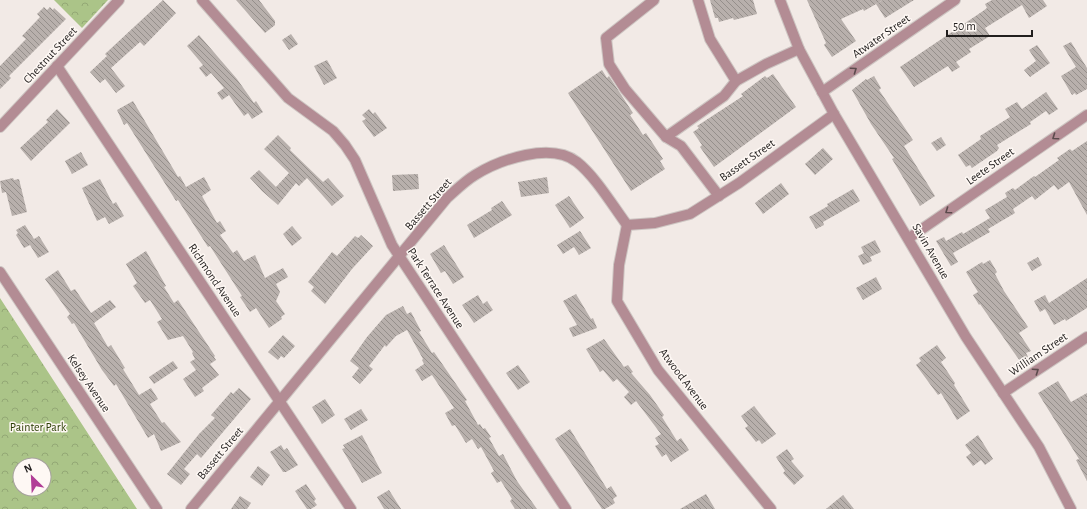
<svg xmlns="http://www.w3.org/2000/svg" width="1087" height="509" viewBox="0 0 1087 509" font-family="'Alegreya Sans',sans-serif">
<defs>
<pattern id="forest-crowns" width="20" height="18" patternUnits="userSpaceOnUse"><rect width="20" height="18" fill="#abc488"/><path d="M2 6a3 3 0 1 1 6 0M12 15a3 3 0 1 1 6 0" fill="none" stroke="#93a875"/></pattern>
<pattern id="building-back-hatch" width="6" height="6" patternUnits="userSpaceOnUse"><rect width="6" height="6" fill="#b8b0ac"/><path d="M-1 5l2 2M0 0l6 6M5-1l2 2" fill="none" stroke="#958f8b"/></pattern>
</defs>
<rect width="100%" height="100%" fill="#f2eae6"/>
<g fill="url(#forest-crowns)" fill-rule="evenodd">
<polygon points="54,0 108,0 82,28"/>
<path d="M0 298 137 509H0ZM20 465H44V489H20Z"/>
</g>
<g fill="url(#building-back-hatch)">
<polygon points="163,0 176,13 144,46 140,42 111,68 125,86 116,93 105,79 100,83 90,72 107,56 105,54"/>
<polygon points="236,0 259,0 275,21 275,25 265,33"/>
<polygon points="710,0 753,0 757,14 734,20 733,18 719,22 718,18 715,18"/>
<polygon points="807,0 883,0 864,11 863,9 841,19 856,41 832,57 824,45 826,43"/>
<polygon points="883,0 914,0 885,18 876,4"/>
<polygon points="992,0 1043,0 1047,6 1029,18 1022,5 985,28 990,36 969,49 971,52 956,62 960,67 952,72 948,66 914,87 900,67 983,11 987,8 985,4"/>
<polygon points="44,7 47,10 50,7 53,10 54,8 66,19 9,76 11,78 0,89 0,66 26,39 22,36 40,17 37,14"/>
<polygon points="291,34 298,44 289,50 282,40"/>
<polygon points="199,35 237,79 254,103 256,101 263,112 252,119 248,113 244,116 229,95 222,100 217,93 224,88 211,73 206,77 199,68 203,65 187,46"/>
<polygon points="1071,42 1087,68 1087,89 1076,95 1075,93 1072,95 1061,76 1076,67 1063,46"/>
<polygon points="1037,45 1050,63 1030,77 1024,70 1036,61 1029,50"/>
<polygon points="327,60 337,78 324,85 314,66"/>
<polygon points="602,70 607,78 609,76 633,113 630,115 643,135 646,133 663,159 660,161 665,169 631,191 568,93"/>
<polygon points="773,74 796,107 714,167 700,147 702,145 693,132 699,128 697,126 743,96 741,94 765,76 767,78"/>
<polygon points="874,76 881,88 879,90 913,140 904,146 935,196 920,206 892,159 894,158 871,124 852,90 866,79 867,80"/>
<polygon points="1046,92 1058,109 1049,115 1046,111 1030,122 1031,124 997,145 999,148 997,151 972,168 970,165 966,167 958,155 981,139 980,136 1010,117 1005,109 1017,102 1022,109"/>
<polygon points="133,101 178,177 180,176 186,187 204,177 211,190 202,196 217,223 220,221 226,231 220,235 233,253 237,250 244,261 255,255 265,278 283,268 288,277 276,284 280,292 276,301 285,314 281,317 282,319 269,328 256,308 250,312 240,297 242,296 210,246 208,247 178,200 176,201 127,123 124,125 117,110"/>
<polygon points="57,109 70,123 31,161 20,148 48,122 46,120"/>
<polygon points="369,109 373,114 375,112 387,128 374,137 362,121 366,119 362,115"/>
<polygon points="278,135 291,148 290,150 323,182 328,178 344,196 332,206 307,178 299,186 296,183 278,205 262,191 250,178 259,170 276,187 289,173 264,149"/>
<polygon points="941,137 946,145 937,151 931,143"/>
<polygon points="1087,141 1087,215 1069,182 1058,190 1054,185 1035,200 1032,196 1013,209 1015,213 988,229 990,232 953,253 958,262 951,266 936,241 944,237 946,241 962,232 963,234 990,218 985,210 1007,197 1005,193 1013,188 1015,190 1034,176 1035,177 1059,160 1057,158 1070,149 1072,151"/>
<polygon points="823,148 833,159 815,175 805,164"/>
<polygon points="81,152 88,165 72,174 65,161"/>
<polygon points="418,174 419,189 393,191 392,175"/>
<polygon points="547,177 549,193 521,197 518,182"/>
<polygon points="13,178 14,180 19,179 27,212 12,216 6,192 2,193 0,181"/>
<polygon points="100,179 113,204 116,202 124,216 109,224 105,217 97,221 82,188"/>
<polygon points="781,183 789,194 763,214 755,203"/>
<polygon points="853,189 860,201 823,222 824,225 816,229 809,217 828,206 827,204"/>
<polygon points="569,196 584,218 570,228 555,205"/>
<polygon points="502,201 512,215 474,238 467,225 492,210 491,208"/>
<polygon points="25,225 34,239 39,236 49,252 38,258 30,245 24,248 16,235 18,233 16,230"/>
<polygon points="292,226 302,238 292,246 283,234"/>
<polygon points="580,231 591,248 579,255 574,247 563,254 557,245"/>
<polygon points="361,235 373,246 352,269 325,304 311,291 314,287 308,282 332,252 337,256 355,236 358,238"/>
<polygon points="875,240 881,252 870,257 872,261 863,265 858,256 864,253 861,247"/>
<polygon points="444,245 464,277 453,284 445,271 441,273 430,254"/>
<polygon points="146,251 166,286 164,287 174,303 178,300 215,356 214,357 216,360 210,364 219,375 202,388 204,391 195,397 183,379 196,370 190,362 195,359 192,353 193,352 183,336 168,340 157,322 162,319 150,300 145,303 133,286 137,283 126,264"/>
<polygon points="1038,257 1042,265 1032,271 1027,263"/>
<polygon points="990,260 997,272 995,274 1004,291 1028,327 1019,333 1031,351 1026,353 1028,357 1020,361 980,304 979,305 973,295 978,292 966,272 982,262 983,264"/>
<polygon points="58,270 71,291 75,289 91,313 110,300 116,307 94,323 108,347 111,345 125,368 123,369 139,395 151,388 158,399 150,404 162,423 164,422 181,442 161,451 154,434 148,438 116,384 114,386 102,370 74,323 72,324 67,317 70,314 45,279"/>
<polygon points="876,277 882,289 863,300 856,288"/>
<polygon points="1087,278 1087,308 1066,321 1065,319 1054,325 1045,309 1040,312 1034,301 1045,295 1049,303"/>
<polygon points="576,294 591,319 593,318 597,328 573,337 569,328 577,325 563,301"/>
<polygon points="478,295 483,304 487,301 493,310 474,323 462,305"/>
<polygon points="403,306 407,314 411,312 421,331 419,332 432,353 434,352 467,400 465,401 478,425 480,424 483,429 485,428 491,437 489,438 499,456 503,454 517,481 537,509 515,509 510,501 512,499 501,481 497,483 491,473 494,471 481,447 478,449 472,439 466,443 455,425 452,426 445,413 454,408 432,375 422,381 415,370 424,364 422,360 423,359 407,330 396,336 386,347 385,345 369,366 373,369 360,384 352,377 359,368 350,361 367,337 386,315"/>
<polygon points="283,335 295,346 284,358 281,356 278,360 268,352"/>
<polygon points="604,339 624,367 628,365 633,372 631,373 650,395 664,415 662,417 677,441 681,438 689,450 671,462 666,454 662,457 655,446 659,444 655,438 661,434 636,401 631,405 624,397 629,392 617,379 613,382 603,370 600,372 586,349"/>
<polygon points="937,345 946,358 941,362 955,383 954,385 970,411 957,420 941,393 938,395 916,365 921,361 919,358"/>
<polygon points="173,361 178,368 154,384 149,377"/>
<polygon points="518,365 530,382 518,390 506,373"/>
<polygon points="1058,381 1071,402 1087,393 1087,481 1076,460 1079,459 1038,393"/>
<polygon points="239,388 251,399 201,458 197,454 184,469 190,474 181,485 167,474 199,434 215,418 211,415 231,392 233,394"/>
<polygon points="325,399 335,415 322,424 312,407"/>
<polygon points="754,406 776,434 762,444 759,440 756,442 745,428 748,426 741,416"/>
<polygon points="361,409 368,420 351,430 344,419"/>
<polygon points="570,429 607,489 611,486 617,496 613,499 615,503 605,509 602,509 555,439"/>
<polygon points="362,435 382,473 362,483 342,449 345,448 343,445"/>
<polygon points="978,435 993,459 985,465 981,460 973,466 966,457 971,453 965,445"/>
<polygon points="281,445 284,450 287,448 298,465 286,472 283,472 270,452"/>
<polygon points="787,449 794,459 791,461 804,476 794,485 783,473 785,471 776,457"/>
<polygon points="258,466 270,475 262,486 250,477"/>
<polygon points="306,484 316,499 314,501 317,505 311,509 307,509 295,491"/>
<polygon points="389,490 401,509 384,509 377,497"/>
<polygon points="706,494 715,509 680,509"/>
<polygon points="843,495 854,509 826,509"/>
<polygon points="240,496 251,503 247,509 231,509"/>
</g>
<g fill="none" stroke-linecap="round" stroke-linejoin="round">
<defs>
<g id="minor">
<polyline points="202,0 288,98 333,131 345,145 355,160 392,245 566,509"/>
<polyline points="654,0 606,38 609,64 625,89 666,137 681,146 719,196"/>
<polyline points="698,0 710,39 736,81 766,64 799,49"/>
<polyline points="780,0 799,49 834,114 966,337 1039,447 1071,509"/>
<polyline points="57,66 351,509"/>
<polyline points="822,92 955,0"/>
<polyline points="0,127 119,0"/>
<polyline points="666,137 724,96 736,81"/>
<polyline points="627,225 619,265 617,301 658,370 771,509"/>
<polyline points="627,225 655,223 690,214 739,183 834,114"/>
<polyline points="909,238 1087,115"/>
<polyline points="0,272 157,509"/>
<polyline points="1003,393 1087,337"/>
<path d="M191 509 447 198C456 190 465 181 475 175 501 159 551 142 577 162 595 176 613 206 627 225"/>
</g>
</defs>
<use href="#minor" stroke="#cdc5c2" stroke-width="12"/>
<use href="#minor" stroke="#b38c94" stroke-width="10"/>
</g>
<defs><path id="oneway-chevron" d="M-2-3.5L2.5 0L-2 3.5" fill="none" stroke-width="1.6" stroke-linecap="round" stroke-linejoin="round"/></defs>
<g stroke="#5c4b4d">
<use href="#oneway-chevron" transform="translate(854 70) rotate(-35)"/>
<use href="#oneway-chevron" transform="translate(1055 137) rotate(145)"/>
<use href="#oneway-chevron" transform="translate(948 211) rotate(145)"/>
<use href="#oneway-chevron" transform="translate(1036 371) rotate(-34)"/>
</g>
<g text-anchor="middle" stroke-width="3" stroke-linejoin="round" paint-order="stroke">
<g font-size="12" fill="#221f1e" stroke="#fef8f4">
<text transform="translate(881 36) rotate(-35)" y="4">Atwater Street</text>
<text transform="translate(50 55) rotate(-47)" y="4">Chestnut Street</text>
<text transform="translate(747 160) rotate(-35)" y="4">Bassett Street</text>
<text transform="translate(990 166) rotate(-35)" y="4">Leete Street</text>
<text transform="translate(428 204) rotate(-49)" y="4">Bassett Street</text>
<text transform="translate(931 251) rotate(60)" y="4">Savin Avenue</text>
<text transform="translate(215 280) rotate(56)" y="4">Richmond Avenue</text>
<text transform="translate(436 288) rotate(57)" y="4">Park Terrace Avenue</text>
<text transform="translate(1038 354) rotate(-34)" y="4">William Street</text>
<text transform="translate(684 379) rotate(53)" y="4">Atwood Avenue</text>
<text transform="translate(89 383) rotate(56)" y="4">Kelsey Avenue</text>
<text transform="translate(220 453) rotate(-50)" y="4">Bassett Street</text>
</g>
<g font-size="12" fill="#2c3f05" stroke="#fef8f4">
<text x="38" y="431">Painter Park</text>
</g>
</g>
<g transform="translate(32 477) rotate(336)"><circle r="19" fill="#fef8f4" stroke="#a6a19e"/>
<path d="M0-3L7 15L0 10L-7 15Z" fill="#b13d96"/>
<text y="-6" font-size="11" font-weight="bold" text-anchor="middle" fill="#221f1e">N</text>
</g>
<path d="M947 30v6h85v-6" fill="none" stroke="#221f1e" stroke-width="2"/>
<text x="953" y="30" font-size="12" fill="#221f1e" stroke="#fef8f4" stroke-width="3" paint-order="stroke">50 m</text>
</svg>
